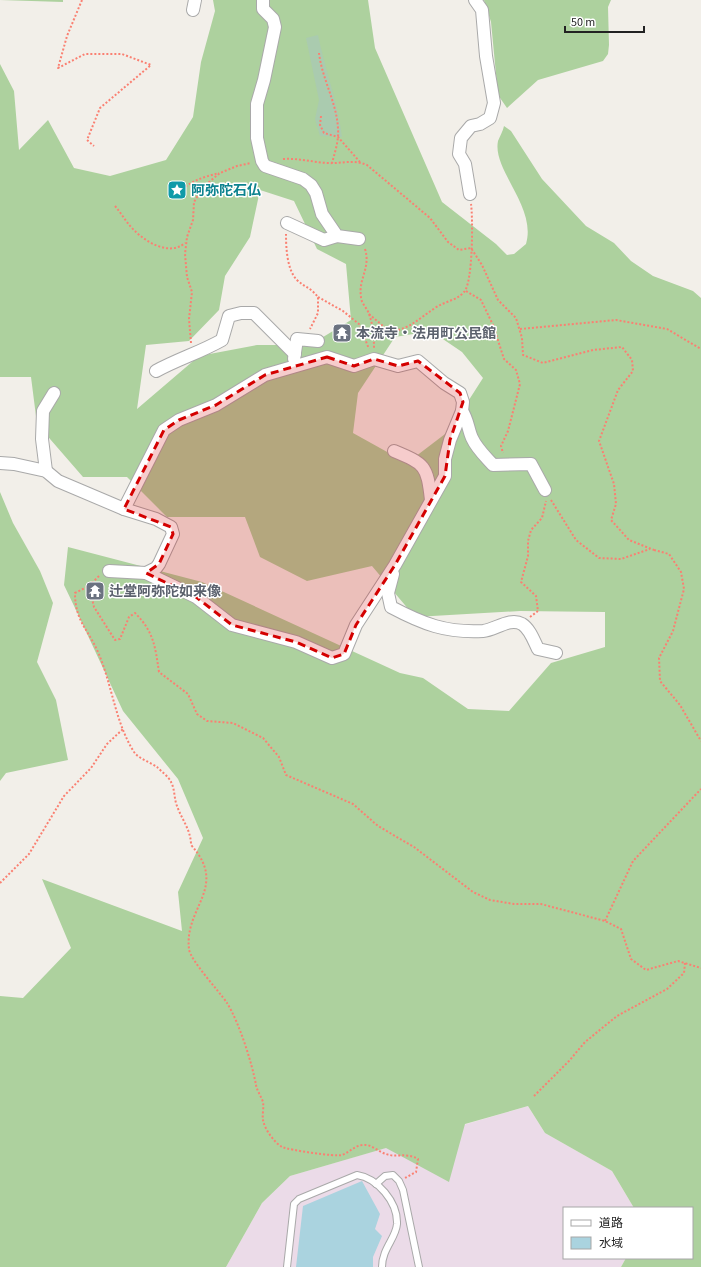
<svg xmlns="http://www.w3.org/2000/svg" width="701" height="1267" viewBox="0 0 701 1267" font-family="'Source Sans 3','Noto Sans JP',sans-serif">
<rect width="100%" height="100%" fill="#f2efe9"/>
<polygon fill="#ebdbe8" points="528,1106 545,1133 612,1171 634,1208 564,1208 564,1258 626,1258 621,1267 226,1267 262,1203 290,1176"/>
<g fill="#add19e" fill-rule="evenodd">
<polygon points="0,0 63,0 63,2"/>
<path d="M213 0H368L375 48 442 202 496 244 507 255 514 254 526 244C537 207 492 170 498 141 500 136 503 131 504 126L511 131 542 179 586 226 614 243 631 261 653 276 693 291 701 298V1267H621L626 1258H692V1208H634L612 1171 545 1133 528 1106 465 1124 449 1182 386 1148 290 1176 262 1203 226 1267H0V996L23 998 71 948 42 879 182 931 178 892 203 838 178 779 123 711 75 608 64 585 68 547 202 582 400 673 423 678 468 709 509 711 551 663 605 647V612L520 611 415 617 372 566 307 581 260 557 245 517H167L127 477H83L37 424 31 377H0V64L14 91 19 150 48 120 74 168 110 176 166 160 193 117 201 62 215 11ZM260 190 294 201 317 249 346 264 351 320 310 345H257L199 356 137 409 146 345 189 341 219 310 225 276 250 237ZM431 331 462 352 483 378 449 431 407 463 353 433 358 393 395 337Z"/>
<polygon points="484,0 611,0 608,7 609,45 608,54 603,61 538,80 507,108 498,95 491,22"/>
<polygon points="0,492 13,523 40,571 53,603 37,662 56,700 68,760 6,773 0,781"/>
</g>
<path fill="#aacbaf" d="M318 35C325 70 338 102 342 137L320 136 315 119 319 100 306 38Z"/>
<polygon fill="#aad3df" points="362,1181 380,1214 375,1229 382,1236 373,1257 373,1267 296,1267 303,1206"/>
<g fill="none" stroke-linecap="round" stroke-linejoin="round">
<defs>
<g id="service">
<polyline points="376,1184 385,1176 393,1175 399,1181 403,1190 419,1267"/>
<path d="M287 1267 294 1204 299 1199 357 1175C377 1178 398 1202 397 1224 396 1238 382 1249 382 1267"/>
</g>
<g id="minor">
<polyline points="263,0 263,9 273,19 275,27 264,80 257,104 257,138 262,161 265,166 303,179 311,185 316,193 322,214 337,236 359,239"/>
<polyline points="193,10 195,0"/>
<polyline points="470,194 465,164 459,154 461,138 471,126 480,124 490,118 494,103 486,56 482,10 475,0"/>
<polyline points="287,223 324,240 337,236"/>
<polyline points="294,359 297,339 318,341"/>
<path d="M156 371C178 359 201 352 222 340L229 316 241 313H254L295 354"/>
<path d="M462 411C468 420 468 429 472 438 477 449 485 456 493 465L531 464 545 490"/>
<path d="M394 451C425 464 427 465 431 500"/>
<polyline points="0,463 14,464 46,471 58,481 124,509 156,519 171,527 173,534 159,564 156,568 146,573"/>
<polyline points="46,471 42,439 43,411 54,393"/>
<polyline points="109,571 146,573 196,597 232,625 296,642 332,658 344,654 356,625 395,565 445,476 445,459 450,440 462,411 463,402 460,393 444,383 418,361 398,366 374,359 354,366 327,357 265,375 216,405 179,420 164,430 124,509"/>
<path d="M393 574 388 593 391 607C423 624 446 633 483 631 495 630 510 617 522 624 530 629 534 641 538 649L556 653"/>
</g>
</defs>
<use href="#service" stroke="#a9a9a9" stroke-width="8"/>
<use href="#minor" stroke="#a9a9a9" stroke-width="14"/>
<g stroke="#fa8072" stroke-width="2" stroke-dasharray="2 2" stroke-linecap="butt">
<polyline points="82,0 67,36 58,68 85,54 122,54 151,65 100,108 87,140 94,146"/>
<path d="M319 53C322 79 337 103 338 129 339 140 335 152 332 163"/>
<polyline points="321,116 320,125 324,133 338,137 360,162"/>
<path d="M283 159C298 158 312 162 327 163 340 164 353 159 367 165L430 218 448 242 459 250 471 248 482 265 498 300 516 318 522 338 523 355 543 363 593 350 622 347 632 360 633 371 618 390 599 441 614 484 616 504 611 520 629 540 654 550"/>
<path d="M176 194C191 181 200 178 219 173"/>
<path d="M115 206C122 214 127 224 135 231 147 243 170 256 185 243"/>
<path d="M286 234C286 248 287 270 297 280 304 287 310 287 318 297V313L310 329"/>
<path d="M365 249C371 268 358 279 361 297 361 303 367 308 369 314 373 324 374 337 374 348"/>
<polyline points="466,291 481,300 493,325 504,359 516,370 520,384 508,431 501,446 503,453"/>
<polyline points="318,297 343,311 359,324 369,349"/>
<path d="M369 314 390 332C411 328 417 320 435 308 445 301 456 301 464 292 473 283 473 218 471 204"/>
<polyline points="520,329 616,320 667,329 701,349"/>
<polyline points="191,343 189,319 192,292 187,277 185,254 187,237 193,220 194,202 203,187 220,173 237,166 251,163"/>
<polyline points="551,500 576,540 599,558 621,559 650,549"/>
<polyline points="654,550 669,554 681,572 684,589 673,631 659,658 660,681 680,705 701,741"/>
<path d="M99 576 89 586 75 593C75 621 88 629 98 652 112 684 115 722 134 752 139 759 150 762 157 767 161 771 169 777 171 782 175 789 174 799 177 806 182 820 191 830 191 845 229 887 184 907 189 949 190 960 219 991 227 1003 239 1022 252 1063 256 1085 257 1091 261 1096 263 1102 264 1108 262 1115 263 1120 265 1130 274 1142 282 1147 289 1150 336 1157 342 1155 350 1152 355 1145 364 1145 371 1144 379 1152 386 1154 397 1158 405 1152 418 1159L416 1172 405 1178"/>
<path d="M89 586 94 607 115 640 120 639 129 617 135 613C154 632 155 646 159 672L188 694 197 714 207 721 233 723 263 738 279 757 286 775 353 804 378 826 414 847 473 892 490 900 514 904H541L605 921 621 929 631 959 646 970 678 961 701 968"/>
<polyline points="530,617 538,611 536,596 521,582 528,556 528,541 531,530 542,518 546,501"/>
<polyline points="0,883 29,854 64,796 91,768 107,744 123,729"/>
<polyline points="605,921 633,861 701,789"/>
<polyline points="534,1096 569,1061 585,1042 617,1016 667,989 684,973 685,963"/>
</g>
<use href="#service" stroke="#fff" stroke-width="6"/>
<use href="#minor" stroke="#fff" stroke-width="12"/>
</g>
<path fill="#d40000" fill-opacity="0.2" stroke="#d40000" stroke-width="3" stroke-dasharray="8 5" stroke-linejoin="round" d="M327 357 354 366 374 359 398 366 418 361 460 393 463 402 450 440 445 476 395 565 356 625 344 654 332 658 296 642 232 625 196 597 146 573 159 564 173 534 171 527 124 509 164 430 179 420 216 405 265 375Z"/>
<defs>
<symbol id="sight-square" viewBox="-11 -11 22 22"><rect x="-9" y="-9" width="18" height="18" rx="4" fill="#0f9aa8" stroke="#fff"/><path d="M0-6L1.8-2.2L6-1.7L2.9 1.2L3.7 5.4L0 3.3L-3.7 5.4L-2.9 1.2L-6-1.7L-1.8-2.2Z" fill="#fff"/></symbol>
<symbol id="temple-square" viewBox="-11 -11 22 22"><rect x="-9" y="-9" width="18" height="18" rx="4" fill="#6b7280" stroke="#fff"/><path d="M0-6L5-2H3V0L6.5 2.5H4V6H1.5V3h-3V6H-4V2.5H-6.5L-3 0V-2H-5Z" fill="#fff"/></symbol>
</defs>
<g fill-rule="evenodd">
<use href="#sight-square" x="166" y="179" width="22" height="22"/>
<use href="#temple-square" x="331" y="322" width="22" height="22"/>
<use href="#temple-square" x="84" y="580" width="22" height="22"/>
</g>
<g text-anchor="middle" stroke-width="3" stroke-linejoin="round" paint-order="stroke">
<g font-size="14" font-weight="bold" fill="#0d838f" stroke="#fff" text-anchor="start">
<text x="191" y="195">阿弥陀石仏</text>
</g>
<g font-size="14" font-weight="bold" fill="#5b616d" stroke="#fff" text-anchor="start">
<text x="356" y="338">本流寺・法用町公民館</text>
<text x="109" y="596">辻堂阿弥陀如来像</text>
</g>
</g>
<rect x="563" y="1207" width="130" height="52" fill="#ffffff" stroke="#a7a7a7"/>
<rect x="571" y="1220" width="20" height="6" fill="#ffffff" stroke="#a7a7a7"/>
<text x="599" y="1227" font-size="12" fill="#222222">道路</text>
<rect x="571" y="1237" width="20" height="12" fill="#aad3df" stroke="#a7a7a7"/>
<text x="599" y="1247" font-size="12" fill="#222222">水域</text>
<path d="M565 26v6h79v-6" fill="none" stroke="#222222" stroke-width="2"/>
<text x="571" y="26" font-size="12" fill="#222222" stroke="#ffffff" stroke-width="3" paint-order="stroke">50 m</text>
</svg>
